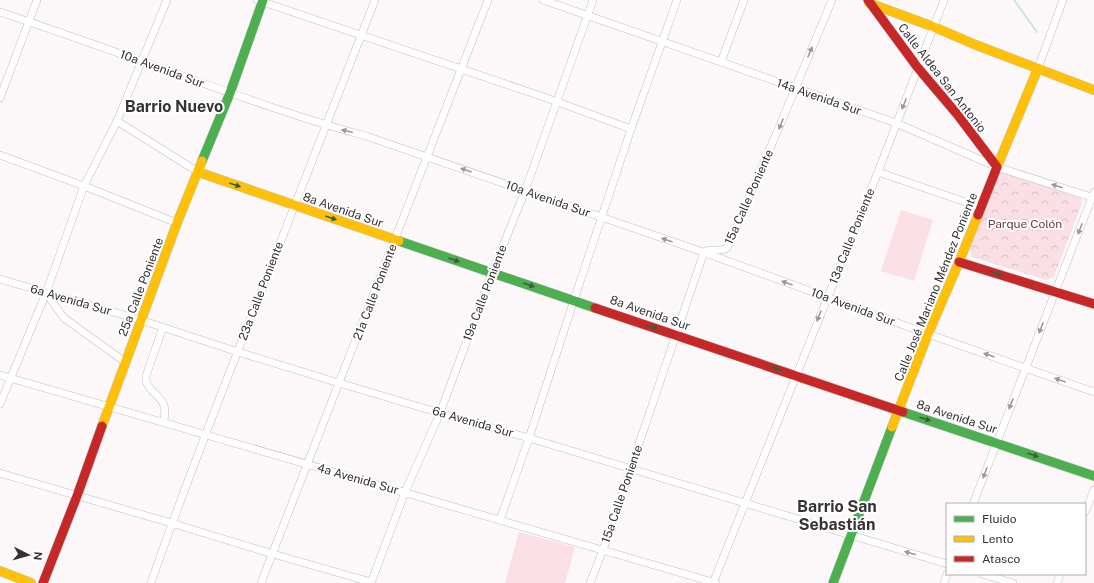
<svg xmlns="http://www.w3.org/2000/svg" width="1094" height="583" viewBox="0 0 1094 583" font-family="'Public Sans',sans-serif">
<defs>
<pattern id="park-crowns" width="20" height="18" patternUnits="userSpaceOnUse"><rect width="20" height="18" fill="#fae0e4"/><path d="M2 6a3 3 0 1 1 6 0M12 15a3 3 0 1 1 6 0" fill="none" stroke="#d7c1c4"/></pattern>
</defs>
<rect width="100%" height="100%" fill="#fcf8f9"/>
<polygon fill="url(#park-crowns)" points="1005,169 1081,197 1082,203 1054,277 1046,280 972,257 968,246 997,171"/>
<g fill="#fae0e4">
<polygon points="901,210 933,220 914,281 881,271"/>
<polygon points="519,532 575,547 565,583 505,583"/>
</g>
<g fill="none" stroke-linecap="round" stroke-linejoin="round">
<polyline stroke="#cbe7d5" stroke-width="2" points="1014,0 1037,32"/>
<defs>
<g id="street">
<polyline points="257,0 544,97 631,129"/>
<polyline points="543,0 896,123 997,167 1094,198"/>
<path d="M0 12C48 28 96 45 144 62 217 88 291 116 366 136L700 251 928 334 1094 392"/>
<polyline points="721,62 744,0"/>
<polyline points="1038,68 1063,0"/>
<polyline points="0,98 37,0"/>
<polyline points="117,121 198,172"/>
<polyline points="0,155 84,186 177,223"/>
<polyline points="878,172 980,207"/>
<polyline points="0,279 141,320 238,352 339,383 440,413 529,438 947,564"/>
<polyline points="46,293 64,318 125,362"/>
<path d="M163 327 146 376C144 389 160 394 164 405 166 411 164 417 164 422"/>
<polyline points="0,375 716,583"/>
<polyline points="0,404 46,293 84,186 117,121 167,0"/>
<polyline points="0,473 171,523 273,554 371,582"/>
<polyline points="973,504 1094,192"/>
<polyline points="1085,512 1094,490"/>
<polyline points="500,520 529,438 574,300 631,129 677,0"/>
<polyline points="982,574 1013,583"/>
<path d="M151 583C176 510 204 438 232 366 280 244 328 122 375 0"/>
<polyline points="261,583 488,0"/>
<polyline points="371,583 405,492 440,413 492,273 525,191 593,0"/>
<path d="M590 583 603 550 704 252C711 247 720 253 727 248L780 125 832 0"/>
<polyline points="713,583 878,172 944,0"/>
<polyline points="944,583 947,574"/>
<polyline points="1057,583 1060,574"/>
</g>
<g id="fast">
<polyline points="202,161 230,93 263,0"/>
<polyline points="399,241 595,308"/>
<polyline points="903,412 1094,476"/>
<polyline points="833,583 892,427"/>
</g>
<g id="slow">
<polyline points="869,3 934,27 976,45 1094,90"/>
<polyline points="997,167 1038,68"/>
<polyline points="198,172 399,241"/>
<polyline points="102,426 177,223 202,161"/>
<polyline points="892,427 928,334 959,262 978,215"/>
<polyline points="0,571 31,583"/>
</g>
<g id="jam">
<polyline points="868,0 918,68 957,114 997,167 978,215"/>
<polyline points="959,262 1094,304"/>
<polyline points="595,308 903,412"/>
<polyline points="43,583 77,496 102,426"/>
</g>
</defs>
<use href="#street" stroke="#c0bebe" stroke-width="8"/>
<use href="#fast" stroke="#c0bebe" stroke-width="10"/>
<use href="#slow" stroke="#c0bebe" stroke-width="10"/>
<use href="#jam" stroke="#c0bebe" stroke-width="10"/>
<use href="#street" stroke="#fffefe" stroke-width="7"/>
<use href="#fast" stroke="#4caf50" stroke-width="9"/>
<use href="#slow" stroke="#ffc107" stroke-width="9"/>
<use href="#jam" stroke="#c62828" stroke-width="9"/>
</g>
<defs><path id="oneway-solid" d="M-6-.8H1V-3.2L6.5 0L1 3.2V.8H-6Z"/></defs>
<g fill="#9a9898">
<use href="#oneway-solid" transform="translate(810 52) rotate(-67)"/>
<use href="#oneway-solid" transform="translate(904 104) rotate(112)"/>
<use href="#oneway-solid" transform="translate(781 124) rotate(112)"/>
<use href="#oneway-solid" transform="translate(347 131) rotate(-166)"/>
<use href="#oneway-solid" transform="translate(466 170) rotate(-161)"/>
<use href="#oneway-solid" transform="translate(1057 186) rotate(-162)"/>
<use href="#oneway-solid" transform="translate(1080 229) rotate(111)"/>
<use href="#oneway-solid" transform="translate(667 240) rotate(-161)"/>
<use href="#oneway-solid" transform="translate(787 283) rotate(-160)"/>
<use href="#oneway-solid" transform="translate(819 316) rotate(112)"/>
<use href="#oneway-solid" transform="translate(1041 328) rotate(111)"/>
<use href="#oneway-solid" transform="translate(989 355) rotate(-161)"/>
<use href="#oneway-solid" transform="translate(1060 380) rotate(-160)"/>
<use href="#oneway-solid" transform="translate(1011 404) rotate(111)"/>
<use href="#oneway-solid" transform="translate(985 473) rotate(110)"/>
<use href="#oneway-solid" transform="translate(910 553) rotate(-164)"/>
</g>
<g fill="#3c5e3c">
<use href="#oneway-solid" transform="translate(235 185) rotate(19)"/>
<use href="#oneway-solid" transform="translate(331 218) rotate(19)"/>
<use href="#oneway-solid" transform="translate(454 260) rotate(19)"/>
<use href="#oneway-solid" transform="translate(996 273) rotate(17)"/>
<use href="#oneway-solid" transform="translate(529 285) rotate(19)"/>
<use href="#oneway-solid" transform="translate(652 327) rotate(19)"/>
<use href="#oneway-solid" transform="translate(775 368) rotate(19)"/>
<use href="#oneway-solid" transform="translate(925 419) rotate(18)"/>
<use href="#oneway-solid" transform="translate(1033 455) rotate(19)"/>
</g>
<g text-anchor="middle" stroke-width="4" stroke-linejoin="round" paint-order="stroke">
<g font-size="12" fill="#343232" stroke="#fff">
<text transform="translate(162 69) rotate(20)" y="4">10a Avenida Sur</text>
<text transform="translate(942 78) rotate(52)" y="4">Calle Aldea San Antonio</text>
<text transform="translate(819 97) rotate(19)" y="4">14a Avenida Sur</text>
<text transform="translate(749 197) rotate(-66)" y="4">15a Calle Poniente</text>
<text transform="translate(548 199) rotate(19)" y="4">10a Avenida Sur</text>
<text transform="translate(343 210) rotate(19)" y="4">8a Avenida Sur</text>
<text transform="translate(852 236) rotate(-68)" y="4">13a Calle Poniente</text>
<text transform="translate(141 287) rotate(-69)" y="4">25a Calle Poniente</text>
<text transform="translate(936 287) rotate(-68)" y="4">Calle José Mariano Méndez Poniente</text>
<text transform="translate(261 291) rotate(-69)" y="4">23a Calle Poniente</text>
<text transform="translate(375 292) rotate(-69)" y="4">21a Calle Poniente</text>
<text transform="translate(485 293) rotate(-69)" y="4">19a Calle Poniente</text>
<text transform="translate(71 300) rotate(16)" y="4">6a Avenida Sur</text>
<text transform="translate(853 307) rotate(20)" y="4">10a Avenida Sur</text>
<text transform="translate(650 313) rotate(19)" y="4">8a Avenida Sur</text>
<text transform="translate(957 417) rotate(18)" y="4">8a Avenida Sur</text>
<text transform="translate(473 422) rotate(16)" y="4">6a Avenida Sur</text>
<text transform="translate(358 479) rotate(16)" y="4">4a Avenida Sur</text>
<text transform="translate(622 494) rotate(-71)" y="4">15a Calle Poniente</text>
</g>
<g font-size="12" fill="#773945" stroke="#fff">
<text x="1025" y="228">Parque Colón</text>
</g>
<g font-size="16" font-weight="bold" fill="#343232" stroke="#fff">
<text x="174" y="112">Barrio Nuevo</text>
<text x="837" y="512">Barrio San<tspan x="837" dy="18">Sebastián</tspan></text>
</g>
</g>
<rect x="946" y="503" width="140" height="72" fill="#ffffff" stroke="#aeadad"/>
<rect x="954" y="516" width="20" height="6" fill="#4caf50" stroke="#aeadad"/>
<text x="982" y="523" font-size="12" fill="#343232">Fluido</text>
<rect x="954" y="536" width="20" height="6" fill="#ffc107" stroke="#aeadad"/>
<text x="982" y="543" font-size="12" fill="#343232">Lento</text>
<rect x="954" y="556" width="20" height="6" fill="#c62828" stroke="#aeadad"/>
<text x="982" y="563" font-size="12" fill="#343232">Atasco</text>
<g transform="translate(28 555) rotate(96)" stroke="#ffffff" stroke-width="3" paint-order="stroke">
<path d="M0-3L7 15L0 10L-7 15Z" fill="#343232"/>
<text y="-6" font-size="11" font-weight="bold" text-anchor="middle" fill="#343232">N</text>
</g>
</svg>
